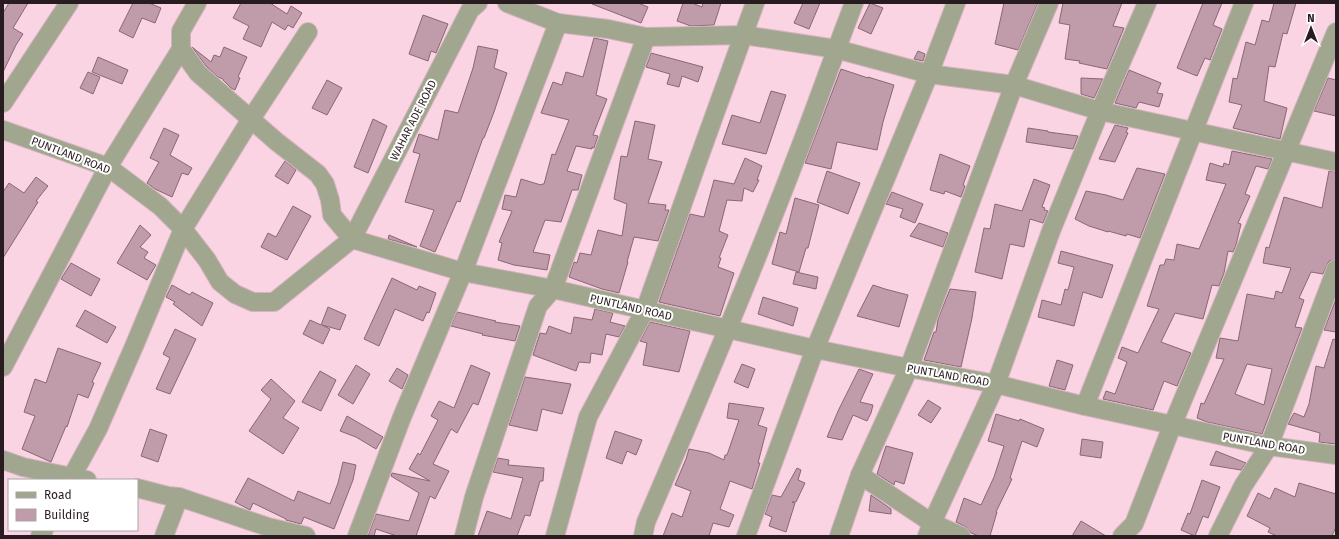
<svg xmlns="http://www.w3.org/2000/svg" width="1339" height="539" viewBox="0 0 1339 539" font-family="'Fira Sans',sans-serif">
<rect width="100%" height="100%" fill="#fbd4e3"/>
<g fill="#c09ba9" stroke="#896775" fill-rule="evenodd">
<polygon points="9,3 28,3 13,28 23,34 16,45 3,72 3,13"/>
<polygon points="133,3 149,3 161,8 155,23 142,18 133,38 119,31"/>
<polygon points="241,3 270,3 287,14 291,6 302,13 293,28 288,25 285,30 272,22 261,47 243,39 249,26 233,18"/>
<polygon points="592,3 638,3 648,7 641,23 592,4"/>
<polygon points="683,3 692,3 702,7 703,3 721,3 714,25 691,26 677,21"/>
<polygon points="803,3 820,3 809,29 794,23"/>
<polygon points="870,3 883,8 871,34 858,28"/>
<polygon points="1004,3 1038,3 1018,50 995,44"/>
<polygon points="1063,3 1122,3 1113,26 1124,28 1107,69 1079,63 1080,61 1065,59 1070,25 1059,23"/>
<polygon points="1203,3 1222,3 1213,25 1222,29 1210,60 1205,58 1197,76 1177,68"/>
<polygon points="1274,3 1296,3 1287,34 1283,33 1275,67 1269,66 1264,101 1287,108 1280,139 1233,128 1242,105 1229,102 1233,78 1237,79 1246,42 1255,45 1262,20 1269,22"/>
<polygon points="423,15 448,24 436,53 431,51 428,61 409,54"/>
<polygon points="594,38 608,41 596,95 607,99 593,135 598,136 594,148 592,147 592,149 576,146 567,171 582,175 578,190 572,190 561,222 545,220 533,252 550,255 547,270 514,265 498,260 502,243 499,242 512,211 502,209 505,195 516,197 521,179 541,185 542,184 544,184 552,154 555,155 569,120 541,113 553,82 562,85 566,72 583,77"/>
<polygon points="478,46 498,50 494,68 507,73 494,112 484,138 483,138 460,202 457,201 435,252 420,246 434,210 405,202 420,154 413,152 419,134 438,140 445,110 458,113 473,68"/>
<polygon points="192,47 211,62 214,55 220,57 224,47 247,57 238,77 240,78 235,90 231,88 223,80 223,79 218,77 206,66"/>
<polygon points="918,51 925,54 923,61 914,59"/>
<polygon points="651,53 703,67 698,82 682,76 679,87 667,84 670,74 646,67"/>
<polygon points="98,57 128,70 122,84 92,72"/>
<polygon points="841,69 868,78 868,77 894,85 883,122 877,150 837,142 831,169 805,163"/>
<polygon points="1129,70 1161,83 1157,93 1163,94 1159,107 1139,102 1136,108 1115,103"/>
<polygon points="88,72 100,77 93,94 80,88"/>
<polygon points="1081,78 1103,79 1094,98 1081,94"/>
<polygon points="1328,78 1336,80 1336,116 1314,111"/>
<polygon points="327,80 342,88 327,115 312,108"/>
<polygon points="771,91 786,95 766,154 722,144 732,115 760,123"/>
<polygon points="373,119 387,126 368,173 354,167"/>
<polygon points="635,121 655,125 648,159 662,162 648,203 666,205 665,210 669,210 658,241 634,237 627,262 628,262 619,293 602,289 569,277 574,262 577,263 580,253 591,255 598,230 622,236 627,204 614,199 621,156 627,157"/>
<polygon points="1115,125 1128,128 1126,132 1128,133 1115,162 1099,159"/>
<polygon points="164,128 179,135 170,155 192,168 188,175 182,173 172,197 155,189 147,183 159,162 150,158"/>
<polygon points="1028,128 1048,131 1048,132 1078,136 1073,149 1026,142"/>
<polygon points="1232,151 1272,159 1268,169 1256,166 1245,194 1250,196 1238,223 1241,224 1236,245 1233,252 1228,251 1224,273 1219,286 1212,285 1203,319 1175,313 1161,342 1191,353 1177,386 1164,381 1153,410 1103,399 1106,391 1115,394 1127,362 1118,358 1122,347 1138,353 1159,309 1147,306 1160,265 1164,265 1166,259 1174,260 1177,244 1199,249 1226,184 1206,180 1210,163 1223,167 1224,163 1229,165"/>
<polygon points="940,154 970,166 963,185 965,186 961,197 945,191 944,194 930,190"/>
<polygon points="745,158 762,166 757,180 759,180 753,192 744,188 742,201 727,200 719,231 728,235 719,258 721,258 718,267 734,273 720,316 659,302 690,214 704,217 714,180 734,184"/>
<polygon points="285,161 296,170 288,184 275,176"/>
<polygon points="1137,168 1165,174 1140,238 1127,234 1126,236 1108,231 1108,232 1089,226 1075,219 1086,191 1106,195 1123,200"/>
<polygon points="827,171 860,183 848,214 817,202"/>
<path d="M1329 171 1336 172V259L1329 261 1323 274 1311 272 1299 298 1304 300 1295 327 1302 328 1262 434 1207 422 1197 418 1201 403 1204 404 1224 359 1216 358 1220 338 1238 341 1247 294 1274 299 1276 291 1282 293 1291 268 1263 263 1266 247 1269 248 1284 197 1322 208ZM1247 364 1272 369 1264 405 1235 394Z"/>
<polygon points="36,177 48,186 36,201 38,202 3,258 3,192 9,183 24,193"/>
<polygon points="1034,179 1050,185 1042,207 1045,208 1044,210 1048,211 1043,223 1030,219 1024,247 1010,244 1002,279 975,272 984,228 990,229 995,204 1022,211"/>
<polygon points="892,192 923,204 915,223 900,217 903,209 886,204"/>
<polygon points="795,198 819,205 808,248 806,248 799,272 772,264 780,232 786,234"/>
<polygon points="293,206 311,216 287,260 261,247 268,233 276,237"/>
<polygon points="919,223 948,233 943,247 910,236"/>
<polygon points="140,225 151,235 140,247 148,252 144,258 156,265 147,280 117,263"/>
<polygon points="389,235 417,247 388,239"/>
<polygon points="1061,251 1113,265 1102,298 1083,292 1074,326 1038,317 1042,300 1061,305 1065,289 1068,290 1074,267 1058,263"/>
<polygon points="71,263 100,279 91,296 61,279"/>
<polygon points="796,272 818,277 816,289 793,284"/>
<polygon points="392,278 417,290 419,286 436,293 429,313 427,312 423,321 395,309 379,346 364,339"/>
<polygon points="172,285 190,295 192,292 213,303 202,326 173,304 175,302 166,297"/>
<polygon points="873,285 885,289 908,295 899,327 857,316"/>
<polygon points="950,289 976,292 972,318 961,367 924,360 934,332 936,332 938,319"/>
<polygon points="763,297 798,308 793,326 758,314"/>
<polygon points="1336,299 1336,332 1324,330"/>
<polygon points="328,307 346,315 340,330 322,325 330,329 323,344 303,334 310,320 321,325"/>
<polygon points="595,309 613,313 610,322 625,326 619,337 606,334 602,355 591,353 590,363 579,362 576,371 533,355 540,333 546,334 549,326 571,334 574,317 592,320"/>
<polygon points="85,310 116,327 107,343 76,326"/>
<polygon points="457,312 496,321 495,322 520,326 515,341 482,335 483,334 451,326"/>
<polygon points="650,322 690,331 679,372 643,365 647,343 640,341"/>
<polygon points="175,329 196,339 170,394 156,389 170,358 163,354"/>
<polygon points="1333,339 1336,340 1336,444 1319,442 1320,433 1288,424 1294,413 1304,417 1309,404 1316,366 1324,368"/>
<polygon points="58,348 101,363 92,382 94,383 88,398 78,394 67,427 66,426 51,462 22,449 35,416 24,412 35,379 46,383"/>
<polygon points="1057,360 1073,365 1065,390 1049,386"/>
<polygon points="742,364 755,369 748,388 734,382"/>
<polygon points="356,365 370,374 353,404 338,395"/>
<polygon points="471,365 490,373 478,405 473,403 457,433 451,429 433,464 449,471 435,499 430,496 416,536 397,536 376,529 374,536 368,536 376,514 409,521 419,493 391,476 392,473 430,481 409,469 418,453 420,455 438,420 431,416 439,401 454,408"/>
<polygon points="397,368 408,375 402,389 389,381"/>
<polygon points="859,369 873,374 860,402 873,405 871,413 867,421 853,415 842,440 827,437 839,409"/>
<polygon points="320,371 336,380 321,411 302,402"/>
<polygon points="525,377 571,384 562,414 542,409 537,431 509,425"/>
<polygon points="271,379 295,401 283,418 299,428 283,454 249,431 271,399 261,390"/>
<polygon points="928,400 941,408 931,423 918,415"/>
<polygon points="729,403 764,408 758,425 767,428 758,463 760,463 752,489 730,481 720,509 734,515 729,527 713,523 709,536 663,536 672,513 682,517 691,491 675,485 686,459 689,449 709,453 724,460 725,455 727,455 739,420 727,418"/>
<polygon points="996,414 1019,421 1020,419 1044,429 1037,447 1022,441 1010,478 1012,479 996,512 997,512 990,536 979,536 971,533 969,530 966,527 956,522 964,498 981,505 994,477 1004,446 988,441"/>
<polygon points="347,416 383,437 376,449 356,437 340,431"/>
<polygon points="150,429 167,435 158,462 141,456"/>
<polygon points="615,431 642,440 636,455 627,451 622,464 606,458"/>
<polygon points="1082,439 1103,442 1101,458 1080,455"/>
<polygon points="886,446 913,453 904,484 895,481 894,485 877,474"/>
<polygon points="1216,451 1246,463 1241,470 1210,465"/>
<polygon points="498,458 509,460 508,465 544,468 543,481 540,481 530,516 525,515 517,536 478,536 487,511 511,519 523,478 493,472"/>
<polygon points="343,462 356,465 353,480 334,529 304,517 301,524 286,520 286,519 253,503 250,510 235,502 248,478 294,501 298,491 330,504 338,483"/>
<polygon points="797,468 801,470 798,480 805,483 796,502 792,502 795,503 786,532 769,526 772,517 765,514 772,495 781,497"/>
<polygon points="1202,480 1220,487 1208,518 1203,516 1195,536 1181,530 1188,513 1190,514"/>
<polygon points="1299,483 1336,494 1336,527 1332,536 1277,536 1268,532 1270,528 1247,516 1258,493 1270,499 1275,488 1295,497"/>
<polygon points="871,495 891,509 891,514 869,511"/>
<polygon points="1081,521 1106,536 1072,536"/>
</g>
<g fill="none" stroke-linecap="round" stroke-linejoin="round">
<defs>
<g id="street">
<polyline points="507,3 558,23 608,29 646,37 744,35 836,49 929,74 1014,85 1100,111 1336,162"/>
<polyline points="181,49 198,73 277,142 318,174 325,184 330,200 332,215 352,239"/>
<polyline points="3,103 69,3"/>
<polyline points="3,130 108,167 160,206 183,229 207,260 220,282 235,294 253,302 274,302 352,239 470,10 478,3"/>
<polyline points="352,239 463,272 553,289 815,349 909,368 996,384 1085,406 1269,446 1336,455"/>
<polyline points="3,367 108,167 181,49 181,31 197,3"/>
<polyline points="1085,406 1244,3"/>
<polyline points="3,460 23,467 87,480"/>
<polyline points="860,475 932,523 961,536"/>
<polyline points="70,480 98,429 135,344 183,229 251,119 308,32"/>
<polyline points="137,488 168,496 179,497 268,527 306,536"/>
<polyline points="40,536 44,530"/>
<polyline points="164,536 179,497"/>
<polyline points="357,536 402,417 463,272 558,23"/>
<polyline points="464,536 474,497 538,306 553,289 646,37"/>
<polyline points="555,536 588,417 645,310 700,155 755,3"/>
<path d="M643 536 646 522C699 399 751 276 799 150 818 101 835 52 854 3"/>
<polyline points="746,536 815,349 929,74 956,3"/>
<polyline points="839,536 860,475 909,368 1014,85 1049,3"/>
<polyline points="927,536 932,523 996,384 1051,231 1100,111 1147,3"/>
<polyline points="1122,536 1134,524 1172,426 1336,32"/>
<polyline points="1218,536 1243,486 1269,446 1336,269"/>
</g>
</defs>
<use href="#street" stroke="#d5b3c0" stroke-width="20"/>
<use href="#street" stroke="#a0a78e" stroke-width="18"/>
</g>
<g text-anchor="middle" stroke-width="4" stroke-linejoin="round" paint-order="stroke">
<g font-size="11" fill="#291c21" stroke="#fff">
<text transform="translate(413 120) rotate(-63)" y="4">WAHAR ADE ROAD</text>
<text transform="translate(71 155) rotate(21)" y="4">PUNTLAND ROAD</text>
<text transform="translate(631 307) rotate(13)" y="4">PUNTLAND ROAD</text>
<text transform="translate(948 375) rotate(10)" y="4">PUNTLAND ROAD</text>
<text transform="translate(1264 443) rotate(10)" y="4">PUNTLAND ROAD</text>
</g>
</g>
<rect width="1339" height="539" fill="none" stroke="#291c21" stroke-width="8"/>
<rect x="8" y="479" width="130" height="52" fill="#ffffff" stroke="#a9a4a6"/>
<rect x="16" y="492" width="20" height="6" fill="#a0a78e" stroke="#a9a4a6"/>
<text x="44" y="499" font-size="12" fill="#291c21">Road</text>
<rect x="16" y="509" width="20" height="12" fill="#c09ba9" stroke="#a9a4a6"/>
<text x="44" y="519" font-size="12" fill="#291c21">Building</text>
<g transform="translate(1311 28)" stroke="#ffffff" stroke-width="3" paint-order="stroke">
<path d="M0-3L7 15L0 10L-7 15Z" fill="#291c21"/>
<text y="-6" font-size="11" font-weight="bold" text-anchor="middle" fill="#291c21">N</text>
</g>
</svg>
